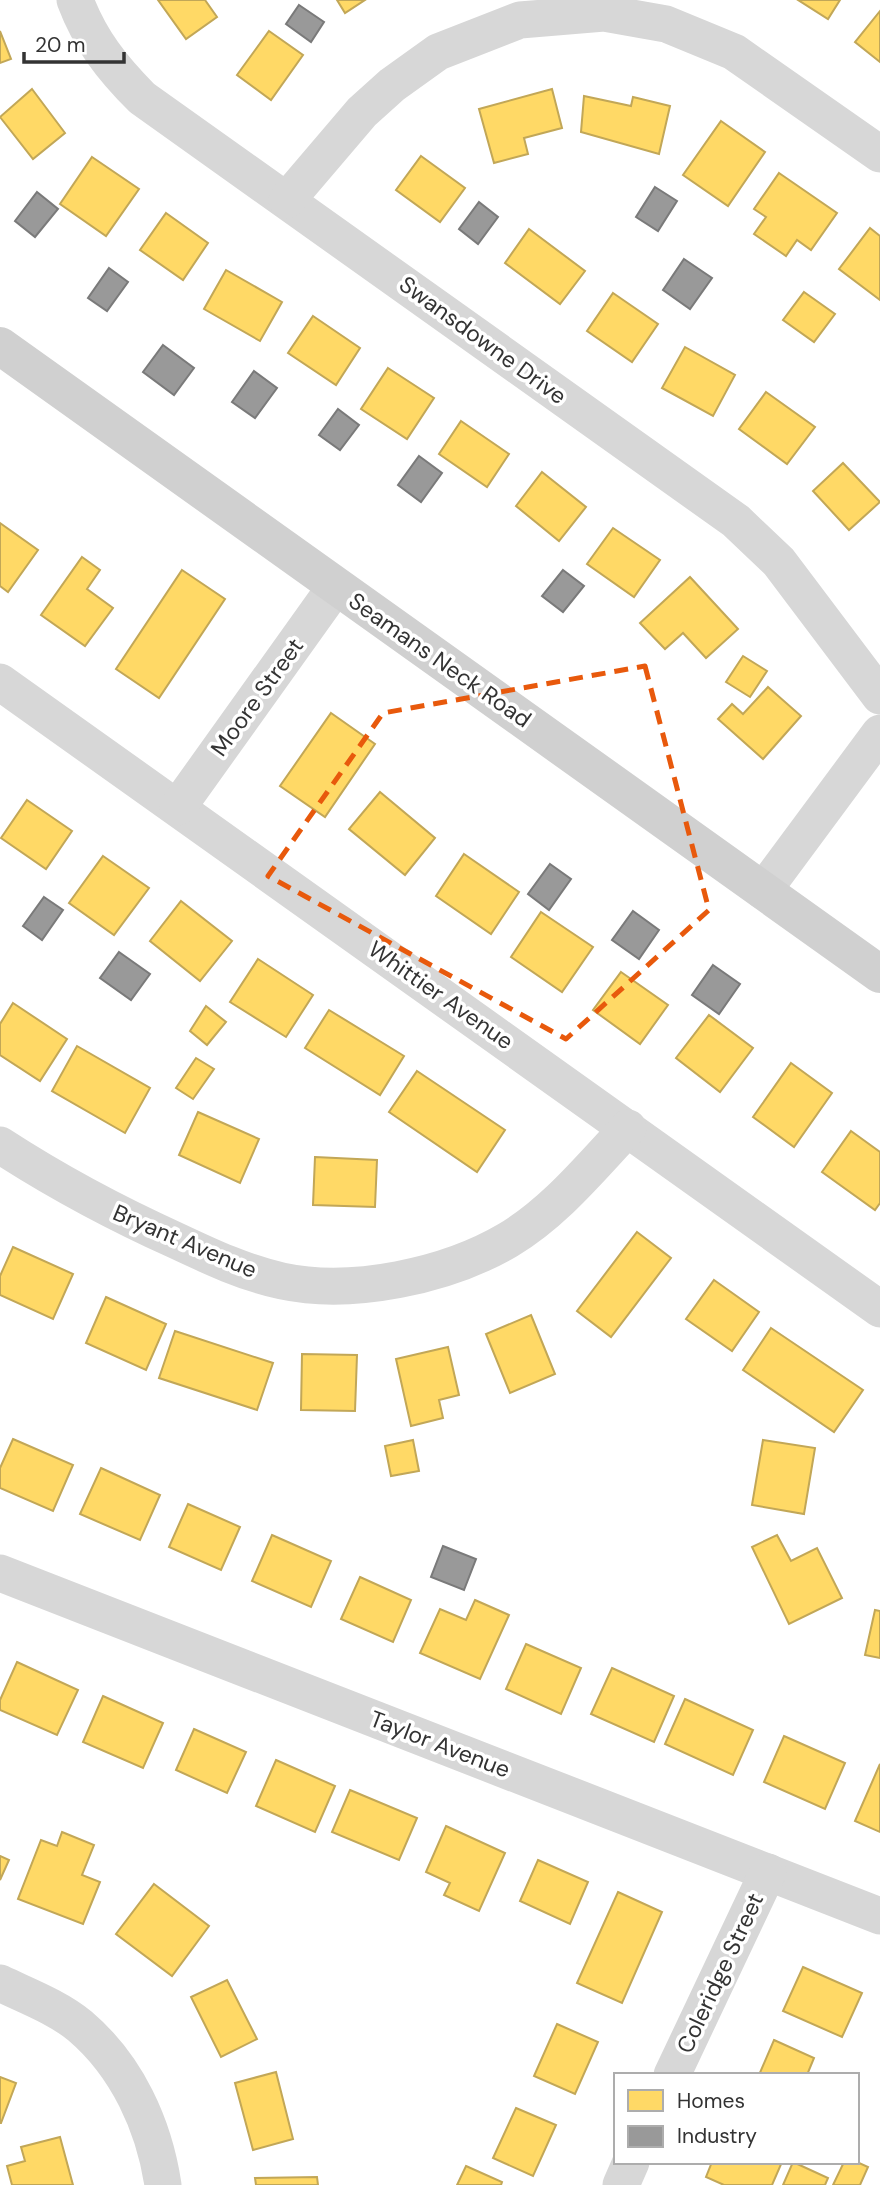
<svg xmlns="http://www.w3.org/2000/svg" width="880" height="2185" viewBox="0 0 880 2185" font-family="'DM Sans',sans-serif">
<rect width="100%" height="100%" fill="#fff"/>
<g fill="#ffd966" stroke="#c2a757" stroke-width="2">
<polygon points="158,0 205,0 217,17 186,39"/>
<polygon points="337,0 365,0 345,13"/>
<polygon points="798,0 840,0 828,19"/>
<polygon points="880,11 880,62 855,42"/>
<polygon points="0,31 11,59 0,63"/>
<polygon points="269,31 303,55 271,100 237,75"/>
<polygon points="32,89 65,133 33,159 0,117"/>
<polygon points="552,89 562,128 524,138 528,154 494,163 479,109"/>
<polygon points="584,96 631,106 633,97 670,106 659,154 581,132"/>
<polygon points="721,121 765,152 728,206 683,175"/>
<polygon points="421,156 465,188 440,222 396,190"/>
<polygon points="92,157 139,189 106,236 60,204"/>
<polygon points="779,173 837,213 811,250 797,240 786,256 754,234 766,217 754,209"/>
<polygon points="166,213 208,243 183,280 140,250"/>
<polygon points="870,228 880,236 880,300 839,269"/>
<polygon points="529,229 585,271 560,304 505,263"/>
<polygon points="226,270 282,302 260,341 204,309"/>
<polygon points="804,292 835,314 814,342 783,320"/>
<polygon points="613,293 658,324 632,362 587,331"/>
<polygon points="313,316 360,348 336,385 288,353"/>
<polygon points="685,347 735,375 713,416 662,388"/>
<polygon points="388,368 434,398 407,439 361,409"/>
<polygon points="766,392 815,427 787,464 739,429"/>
<polygon points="461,421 509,454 487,487 439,454"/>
<polygon points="843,463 880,502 849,530 813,491"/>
<polygon points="542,472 586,507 559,541 516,506"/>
<polygon points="0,523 38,550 8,592 0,586"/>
<polygon points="613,528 660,560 634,597 587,564"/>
<polygon points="82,557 100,570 87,589 113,608 85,646 41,615"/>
<polygon points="182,570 225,599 159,698 116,669"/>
<polygon points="690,577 738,629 706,658 683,633 665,649 640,623"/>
<polygon points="743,656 767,671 750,697 726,682"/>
<polygon points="768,687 801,716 763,759 718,719 732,704 743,714"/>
<polygon points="331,713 375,744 325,817 280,786"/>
<polygon points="380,792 435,838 405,875 349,829"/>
<polygon points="27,800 72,831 46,869 1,838"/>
<polygon points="464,854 519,892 491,934 436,896"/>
<polygon points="103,856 149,888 114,935 69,903"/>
<polygon points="181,901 232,941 200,981 150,941"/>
<polygon points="541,912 593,947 562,992 511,957"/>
<polygon points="258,959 313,995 286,1037 230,1002"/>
<polygon points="621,972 668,1005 640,1044 593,1010"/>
<polygon points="13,1003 67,1039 40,1081 0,1055 0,1024"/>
<polygon points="206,1006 226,1022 207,1045 190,1031"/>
<polygon points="329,1010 404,1056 380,1095 305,1048"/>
<polygon points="709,1015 753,1048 720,1092 676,1058"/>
<polygon points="77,1046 150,1088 125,1133 52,1091"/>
<polygon points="196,1058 214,1069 193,1099 176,1088"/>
<polygon points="791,1063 832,1093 794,1147 753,1117"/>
<polygon points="417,1071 505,1130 477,1172 389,1112"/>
<polygon points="198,1112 259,1139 240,1183 179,1155"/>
<polygon points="851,1131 880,1152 880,1203 875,1210 822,1172"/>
<polygon points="315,1157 377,1160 375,1207 313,1205"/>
<polygon points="637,1232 671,1258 611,1337 577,1311"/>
<polygon points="13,1247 73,1274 53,1319 0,1295 0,1276"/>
<polygon points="714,1280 759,1312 732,1351 686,1319"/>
<polygon points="106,1297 166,1324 146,1370 86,1343"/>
<polygon points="531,1315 555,1374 510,1393 486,1334"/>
<polygon points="771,1328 863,1390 834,1432 743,1370"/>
<polygon points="175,1331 273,1363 257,1410 159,1378"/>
<polygon points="448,1347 459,1395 439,1400 443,1418 411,1426 396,1359"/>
<polygon points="302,1354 357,1355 355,1411 301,1410"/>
<polygon points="13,1439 73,1465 53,1511 0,1488 0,1468"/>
<polygon points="413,1440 419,1471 391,1476 385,1446"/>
<polygon points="763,1440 815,1448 804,1514 752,1505"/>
<polygon points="101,1468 160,1495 140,1540 80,1514"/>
<polygon points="188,1504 240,1527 221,1570 169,1547"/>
<polygon points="272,1535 331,1561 311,1607 252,1581"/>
<polygon points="777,1535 791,1561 817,1548 842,1598 789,1624 752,1547"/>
<polygon points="360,1577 411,1600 393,1642 341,1619"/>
<polygon points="475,1600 509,1615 480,1679 420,1653 440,1609 466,1620"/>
<polygon points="875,1610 880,1611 880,1658 865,1655"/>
<polygon points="526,1644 581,1668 561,1714 506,1689"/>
<polygon points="17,1662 78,1690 57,1735 0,1710 0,1700"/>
<polygon points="612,1668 674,1696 654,1742 591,1714"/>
<polygon points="103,1696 163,1723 143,1768 83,1742"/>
<polygon points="685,1699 753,1730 733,1775 665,1744"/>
<polygon points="194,1729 246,1752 227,1793 176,1770"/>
<polygon points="784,1736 845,1763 825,1809 764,1782"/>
<polygon points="276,1760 335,1786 315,1832 256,1806"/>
<polygon points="880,1764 880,1832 855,1821"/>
<polygon points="350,1790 417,1818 399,1860 332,1832"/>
<polygon points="446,1826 505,1853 479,1911 444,1895 450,1883 426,1872"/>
<polygon points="62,1832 94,1845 82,1875 100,1882 83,1924 18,1899 41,1840 57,1846"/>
<polygon points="0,1856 9,1860 0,1880"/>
<polygon points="538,1860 588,1882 570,1924 520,1901"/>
<polygon points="154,1884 209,1926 172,1976 116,1934"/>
<polygon points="618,1892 662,1912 622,2003 577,1983"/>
<polygon points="803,1967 862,1993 842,2037 783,2011"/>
<polygon points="227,1980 257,2039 221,2057 191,1997"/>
<polygon points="557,2024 598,2042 575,2094 534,2076"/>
<polygon points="774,2040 814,2058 807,2075 759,2075"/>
<polygon points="276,2072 293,2139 253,2150 235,2083"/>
<polygon points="0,2077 16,2083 1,2123 0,2123"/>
<polygon points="516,2108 556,2125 533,2176 493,2158"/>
<polygon points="60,2137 73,2185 12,2185 7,2166 25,2161 21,2147"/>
<polygon points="712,2162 782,2162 772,2185 724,2185 706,2177"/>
<polygon points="793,2162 828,2178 825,2185 783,2185"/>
<polygon points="844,2162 857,2162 868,2167 860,2185 833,2185"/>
<polygon points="466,2166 502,2182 501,2185 457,2185"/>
<polygon points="317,2177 318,2185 256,2185 255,2178"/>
</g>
<g fill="#999" stroke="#7a7a7a" stroke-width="2">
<polygon points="299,5 324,22 311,42 286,24"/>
<polygon points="655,187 677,201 658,231 636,217"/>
<polygon points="37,192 58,209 35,237 15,221"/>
<polygon points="479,202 498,217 478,244 459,229"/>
<polygon points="684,259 712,278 690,309 663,290"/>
<polygon points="109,268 128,282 107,311 88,298"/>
<polygon points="163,345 194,368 174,395 143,372"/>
<polygon points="254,371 277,388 255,418 232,402"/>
<polygon points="338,409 359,425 340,450 319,435"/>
<polygon points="419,456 442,473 421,502 398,485"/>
<polygon points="563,570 584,586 563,612 542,596"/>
<polygon points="550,864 571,879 549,910 528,894"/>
<polygon points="44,897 63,910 42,940 23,926"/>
<polygon points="633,911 659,930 639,959 612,940"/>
<polygon points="119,952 150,974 131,1000 100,978"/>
<polygon points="713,965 740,984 719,1014 692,995"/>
<polygon points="443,1546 476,1559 464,1590 431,1577"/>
</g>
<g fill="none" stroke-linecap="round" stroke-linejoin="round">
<g stroke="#d7d7d7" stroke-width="37">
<path d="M75 0C90 40 112 68 142 98L736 521 779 562 880 696"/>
<polyline points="287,200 362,112 392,85 438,52 520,20 604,13 666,24 734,52 880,154"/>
<polyline points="0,682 880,1309"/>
<polyline points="178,807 336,586"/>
<polyline points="763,891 880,733"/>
<path d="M0 1145C57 1182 115 1213 177 1241 211 1257 245 1273 282 1281 352 1296 447 1276 508 1240 555 1212 591 1167 628 1128"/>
<polyline points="0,1573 880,1916"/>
<path d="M0 1983C27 1996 57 2007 80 2026 127 2066 154 2125 163 2185"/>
<polyline points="672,2075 768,1872"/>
<polyline points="621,2185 631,2162"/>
</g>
<polyline stroke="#d0d0d0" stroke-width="38" points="0,346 880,974"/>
</g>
<path fill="none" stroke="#e8590c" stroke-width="5" stroke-dasharray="14 9" stroke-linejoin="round" d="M645 666 709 910 566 1039 268 876 383 713Z"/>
<g text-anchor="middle" stroke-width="7" stroke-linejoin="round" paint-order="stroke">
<g font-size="23" fill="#333" stroke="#fff">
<text transform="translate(483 340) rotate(36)" y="8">Swansdowne Drive</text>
<text transform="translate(440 660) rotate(35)" y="8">Seamans Neck Road</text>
<text transform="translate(257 697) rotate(-54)" y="8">Moore Street</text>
<text transform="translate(441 995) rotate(35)" y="8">Whittier Avenue</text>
<text transform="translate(185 1241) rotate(23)" y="8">Bryant Avenue</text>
<text transform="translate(440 1744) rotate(21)" y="8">Taylor Avenue</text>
<text transform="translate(720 1973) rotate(-65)" y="8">Coleridge Street</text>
</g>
</g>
<rect x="614" y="2073" width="245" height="91" fill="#ffffff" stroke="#adadad" stroke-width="2"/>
<rect x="628" y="2090" width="35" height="21" fill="#ffd966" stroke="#adadad" stroke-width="2"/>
<text x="677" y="2108" font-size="21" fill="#333333">Homes</text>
<rect x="628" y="2126" width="35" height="21" fill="#999999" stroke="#adadad" stroke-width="2"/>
<text x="677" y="2143" font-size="21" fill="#333333">Industry</text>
<path d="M24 52v10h100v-10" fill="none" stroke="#333333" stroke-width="3.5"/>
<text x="35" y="52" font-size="21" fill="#333333" stroke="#ffffff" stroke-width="5" paint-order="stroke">20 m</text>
</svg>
